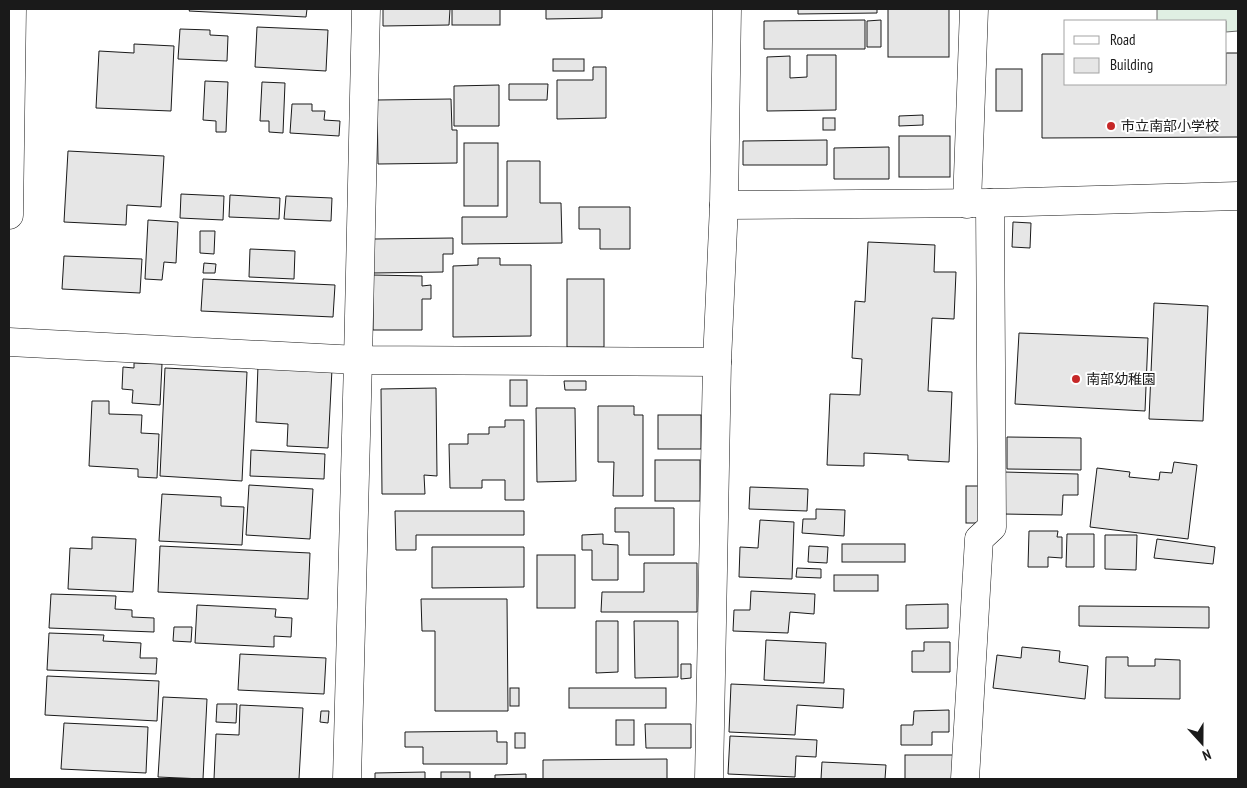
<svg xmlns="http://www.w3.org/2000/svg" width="1247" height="788" viewBox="0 0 1247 788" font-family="'PT Sans Narrow','Noto Sans JP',sans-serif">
<rect width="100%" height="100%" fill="#fff"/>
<polygon fill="#e0efe3" stroke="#6a6a6a" points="1157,9 1238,9 1238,31 1226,32 1226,21 1157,21"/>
<g fill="#e6e6e6" stroke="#1a1a1a">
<polygon points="190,9 307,9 306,17 189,11"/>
<polygon points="383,9 450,9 449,25 383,26"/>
<rect x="452" y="9" width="48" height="16"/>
<polygon points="546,9 602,9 602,18 546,19"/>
<polygon points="798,9 877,9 877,13 798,14"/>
<rect x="888" y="9" width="61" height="48"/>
<polygon points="865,20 865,49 764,49 764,21"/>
<polygon points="881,20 881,47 867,47 867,21"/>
<polygon points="257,27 328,30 326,71 255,67"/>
<polygon points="180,29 210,30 210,35 228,36 227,61 178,59"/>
<polygon points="134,44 174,46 171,111 96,108 99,51 134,53"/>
<polygon points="1226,53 1238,53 1238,137 1042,138 1042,54 1066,54 1066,84 1226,84"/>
<polygon points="807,55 836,55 836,110 767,111 767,57 790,56 790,78 807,77"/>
<rect x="553" y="59" width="31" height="12"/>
<polygon points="593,67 606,67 606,118 557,119 557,80 593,80"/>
<rect x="996" y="69" width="26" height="42"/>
<polygon points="205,81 228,82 226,132 216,132 216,121 203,120"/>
<polygon points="262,82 285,83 283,133 269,132 269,121 260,121"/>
<polygon points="509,84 548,84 547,100 509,100"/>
<polygon points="499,85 499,126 454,126 454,86"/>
<polygon points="451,99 452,130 457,130 457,163 378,164 377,100"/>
<polygon points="292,104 312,104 312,111 325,111 324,120 340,121 339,136 290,133"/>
<polygon points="923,115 923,125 899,126 899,116"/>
<rect x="823" y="118" width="12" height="12"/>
<rect x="899" y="136" width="51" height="41"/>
<polygon points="827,140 827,165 743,165 743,141"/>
<rect x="464" y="143" width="34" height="63"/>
<polygon points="889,147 889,179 834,179 834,148"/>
<polygon points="68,151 164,156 161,207 127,205 126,225 64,222"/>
<polygon points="507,161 540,161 540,203 561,203 562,243 462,244 462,217 507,217"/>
<polygon points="181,194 224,196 223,220 180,218"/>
<polygon points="230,195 280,198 279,219 229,217"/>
<polygon points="286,196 332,198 331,221 284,219"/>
<polygon points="579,207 630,207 630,249 600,249 600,229 579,229"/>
<polygon points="148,220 178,222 176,263 164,262 162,280 145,279"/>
<polygon points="1013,222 1031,223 1030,248 1012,247"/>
<polygon points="200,231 215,231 214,254 200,253"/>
<polygon points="453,238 453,254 443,254 443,272 373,273 374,239"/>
<polygon points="868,242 935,245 934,272 956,272 954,319 932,318 928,391 952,392 949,462 908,460 908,455 864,453 864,466 827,465 830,394 860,395 862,359 852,358 855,301 865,302"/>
<polygon points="250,249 295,251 294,279 249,277"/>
<polygon points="64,256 142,259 140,293 62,289"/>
<polygon points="478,258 500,258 500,265 531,265 531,336 453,337 453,266 478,265"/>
<polygon points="204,263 216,264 215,273 203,273"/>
<polygon points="373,275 422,276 422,286 431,285 431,299 422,299 422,330 373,330"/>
<polygon points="203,279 335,285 333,317 201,311"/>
<rect x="567" y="279" width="37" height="68"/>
<polygon points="1154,303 1208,306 1203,421 1149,419"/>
<polygon points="1019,333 1148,338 1145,411 1015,404"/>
<polygon points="134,363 162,364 160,405 132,403 133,390 122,389 123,367 134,368"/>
<polygon points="258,365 332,369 328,448 287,446 288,424 256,422"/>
<polygon points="165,368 247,372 242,481 160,476"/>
<rect x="510" y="380" width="17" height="26"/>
<polygon points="564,381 586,381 586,390 565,390"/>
<polygon points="436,388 437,476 424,475 425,494 382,494 381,389"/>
<polygon points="92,401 109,401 109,414 142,415 141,433 159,434 157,478 138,477 138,469 89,466"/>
<polygon points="598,406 634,406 634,415 643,415 643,496 613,496 614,462 598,462"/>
<polygon points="536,408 575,408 576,481 537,482"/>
<rect x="658" y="415" width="43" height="34"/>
<polygon points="505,420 524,420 524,500 505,500 505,480 482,480 482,488 450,488 449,444 468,444 468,434 489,434 489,427 505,427"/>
<polygon points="1007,437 1081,438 1081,470 1007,469"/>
<polygon points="251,450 325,454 324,479 250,476"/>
<rect x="655" y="460" width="45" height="41"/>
<polygon points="1174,462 1197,465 1188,539 1090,527 1097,468 1130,472 1129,477 1159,480 1160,472 1172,473"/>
<polygon points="1004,472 1078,474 1078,495 1063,495 1062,515 1003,514"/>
<polygon points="249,485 313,489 310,539 246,535"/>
<rect x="966" y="486" width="18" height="37"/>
<polygon points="750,487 808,489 807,511 749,509"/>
<polygon points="162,494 221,497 221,506 244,507 242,545 159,541"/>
<polygon points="615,508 674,508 674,555 629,555 629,532 615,532"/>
<polygon points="816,509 845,510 844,536 802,533 803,519 816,519"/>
<polygon points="395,511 524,511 524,535 416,535 416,550 396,550"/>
<polygon points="760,520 794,522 792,579 739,577 740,547 758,548"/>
<polygon points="1029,531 1058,531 1057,537 1062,537 1062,558 1048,557 1048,567 1028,567"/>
<polygon points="603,534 603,544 618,545 618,580 592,580 592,550 582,550 582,535"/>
<polygon points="1067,534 1094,534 1094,567 1066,567"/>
<polygon points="1105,535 1137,535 1136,570 1105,569"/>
<polygon points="92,537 136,539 133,592 68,589 70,548 92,549"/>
<polygon points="1157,539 1215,547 1213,564 1154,558"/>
<rect x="842" y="544" width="63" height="18"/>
<polygon points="160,546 310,553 308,599 158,592"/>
<polygon points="809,546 828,547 827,563 808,562"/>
<polygon points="432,547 524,547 524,587 432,588"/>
<rect x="537" y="555" width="38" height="53"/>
<polygon points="644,563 697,563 697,612 601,612 602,592 644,592"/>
<polygon points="797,568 821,569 821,578 796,577"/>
<rect x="834" y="575" width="44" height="16"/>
<polygon points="751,591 815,594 814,614 790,612 788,633 733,631 734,610 750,610"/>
<polygon points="51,594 116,596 115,609 132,610 132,617 154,618 154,632 49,628"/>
<polygon points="421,599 507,599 508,711 435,711 435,631 422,631"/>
<polygon points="948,604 948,628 906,629 906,605"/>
<polygon points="197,605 276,609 275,617 292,618 291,637 274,636 274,647 195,643"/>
<polygon points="1079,606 1209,607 1209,628 1079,626"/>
<polygon points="596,621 618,621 618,672 596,673"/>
<polygon points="634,621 678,621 678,677 635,678"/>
<polygon points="174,627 192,627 191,642 173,641"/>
<polygon points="49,633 104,635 103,641 141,643 140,658 157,658 156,674 47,670"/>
<polygon points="766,640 826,643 824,683 764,680"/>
<polygon points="924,642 950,642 950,672 912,672 912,651 924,651"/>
<polygon points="1022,647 1060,651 1059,662 1088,666 1085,699 993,688 997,655 1021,658"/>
<polygon points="240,654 326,658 324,694 238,690"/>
<polygon points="1106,657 1128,657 1128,666 1155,666 1155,659 1180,660 1180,699 1105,698"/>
<polygon points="681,664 691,664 691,678 681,679"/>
<polygon points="47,676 159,681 157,721 45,715"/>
<polygon points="731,684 844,689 843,708 797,705 795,735 729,732"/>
<rect x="510" y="688" width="9" height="18"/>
<rect x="569" y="688" width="97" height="20"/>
<polygon points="163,697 207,699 203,779 158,777"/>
<polygon points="217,704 237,704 236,723 216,722"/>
<polygon points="240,705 303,708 299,779 214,779 216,734 239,735"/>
<polygon points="949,710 949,732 932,732 932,745 901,745 901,725 913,725 914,711"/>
<polygon points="321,711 329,711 328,723 320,722"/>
<rect x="616" y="720" width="18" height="25"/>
<polygon points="64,723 148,727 146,773 61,769"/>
<polygon points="645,724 691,724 691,748 646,748"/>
<polygon points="497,731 497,742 507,742 507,764 423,764 423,747 405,747 405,732"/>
<rect x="515" y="733" width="10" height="15"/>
<polygon points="730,736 817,740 816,757 796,756 795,777 728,774"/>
<rect x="905" y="755" width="49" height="24"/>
<polygon points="667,759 667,779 543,779 543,760"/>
<polygon points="822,762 886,765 885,779 821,779"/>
<polygon points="425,772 425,779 375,779 375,773"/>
<rect x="441" y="772" width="29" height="7"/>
<polygon points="526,774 526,779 495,779 495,775"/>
</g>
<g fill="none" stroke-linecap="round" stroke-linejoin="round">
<defs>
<g id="minor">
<polyline points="967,204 974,9"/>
<polyline points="724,205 990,203 1238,196"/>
<polyline points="9,342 358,360 717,362"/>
<polyline points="347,779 358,360 366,9"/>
<polyline points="709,779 717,362 724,205 727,9"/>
<polyline points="965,779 979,539 992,527 990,203"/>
</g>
<polyline id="secondary" points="9,215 12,9"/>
</defs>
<use href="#minor" stroke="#1a1a1a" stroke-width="29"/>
<use href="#secondary" stroke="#1a1a1a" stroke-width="29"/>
<use href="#minor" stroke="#fff" stroke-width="28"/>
<use href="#secondary" stroke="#fff" stroke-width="28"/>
</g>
<g fill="#c62828" stroke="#fff" stroke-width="2">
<circle cx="1111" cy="126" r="5"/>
<circle cx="1076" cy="379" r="5"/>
</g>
<g text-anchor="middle" stroke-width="4" stroke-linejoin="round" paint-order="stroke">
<g font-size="14" fill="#1a1a1a" stroke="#fff" text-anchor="start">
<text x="1121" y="131">市立南部小学校</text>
<text x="1086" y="384">南部幼稚園</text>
</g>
</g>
<rect width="1247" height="788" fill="none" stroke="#1a1a1a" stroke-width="20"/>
<rect x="1064" y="20" width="162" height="65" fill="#ffffff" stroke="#a3a3a3"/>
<rect x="1074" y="36" width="25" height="8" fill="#ffffff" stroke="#a3a3a3"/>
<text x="1110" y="45" font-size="15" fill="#1a1a1a">Road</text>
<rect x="1074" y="58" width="25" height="15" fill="#e6e6e6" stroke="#a3a3a3"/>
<text x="1110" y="70" font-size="15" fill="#1a1a1a">Building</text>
<g transform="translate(1202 743) rotate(159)" stroke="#ffffff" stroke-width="4" paint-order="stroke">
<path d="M0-4L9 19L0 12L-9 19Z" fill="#1a1a1a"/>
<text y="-8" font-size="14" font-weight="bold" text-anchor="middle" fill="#1a1a1a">N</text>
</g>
</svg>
